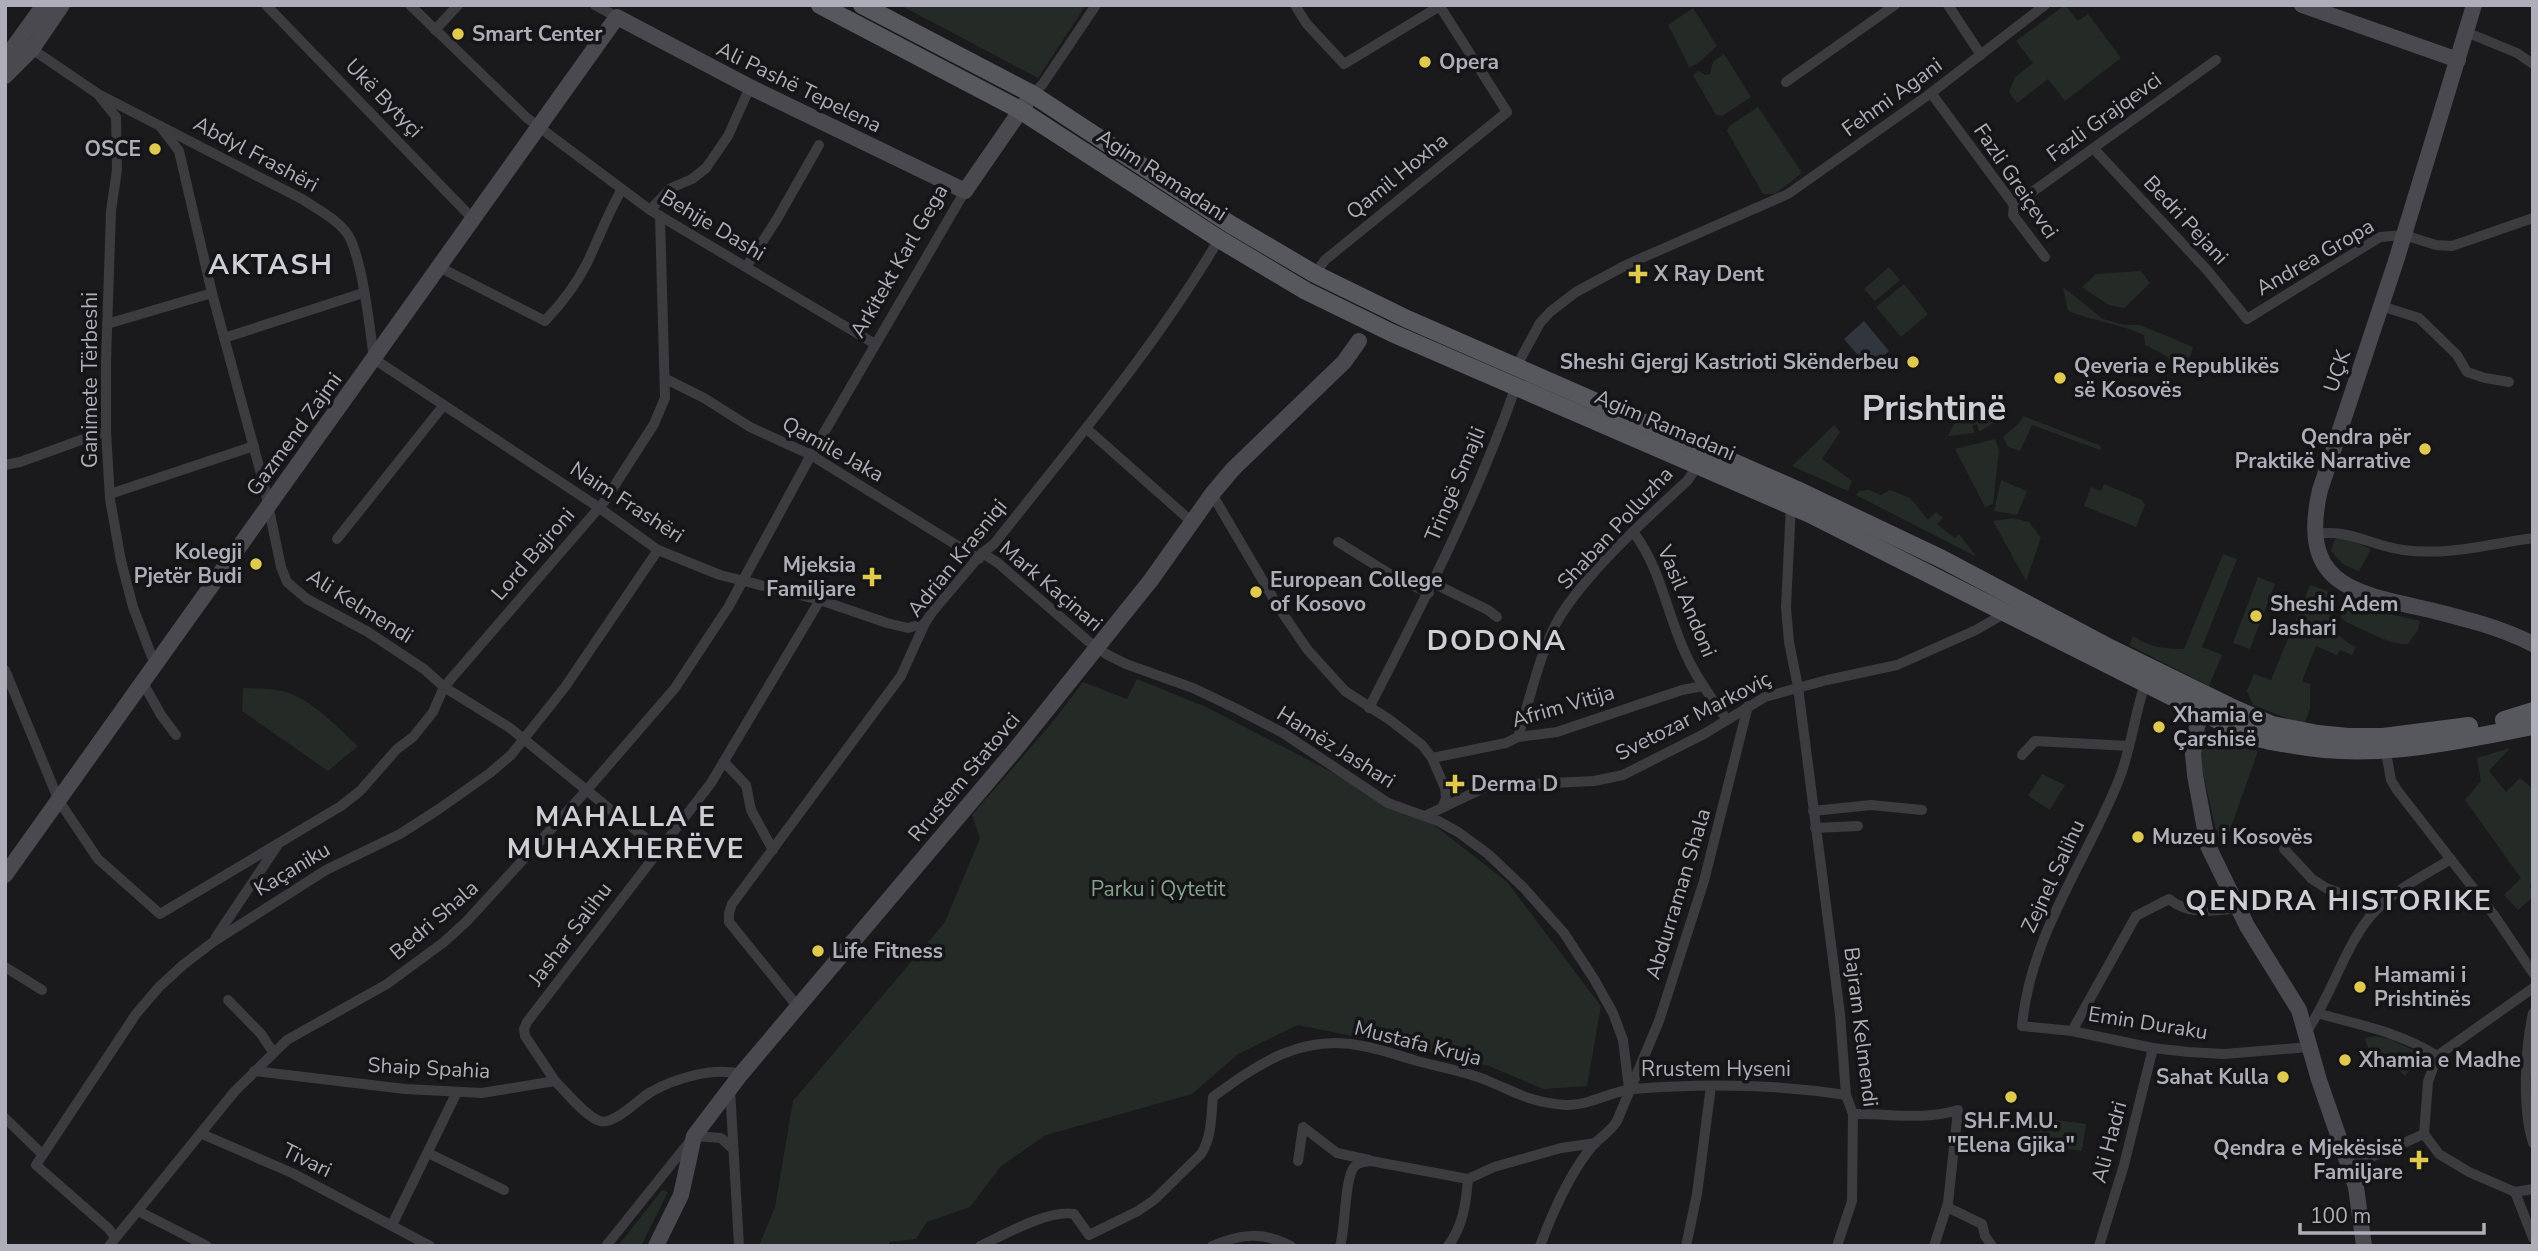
<svg xmlns="http://www.w3.org/2000/svg" width="2538" height="1251" viewBox="0 0 2538 1251" font-family="'Nunito Sans',sans-serif">
<rect width="100%" height="100%" fill="#1a191b"/>
<g fill="#242b26">
<polygon points="900,5 1086,5 1038,78"/>
<polygon points="2065,5 2078,21 2088,14 2121,58 2065,101 2048,79 2017,103 2009,92 2015,77 2033,63 2016,41"/>
<polygon points="1693,8 1717,46 1697,64 1689,67 1668,25"/>
<polygon points="1724,54 1751,97 1722,116 1716,115 1693,75 1699,71 1705,75 1710,74 1713,62"/>
<polygon points="1758,107 1802,173 1775,194 1763,194 1727,131 1729,126"/>
<polygon points="1889,267 1900,280 1875,301 1864,289"/>
<polygon points="2141,271 2150,283 2124,308 2109,305 2082,287 2096,274"/>
<polygon points="1904,284 1928,314 1901,337 1876,307"/>
<path d="M2063 287 2103 319 2125 325H2140L2193 347 2190 357 2185 358 2181 368 2165 355 2145 345 2144 335C2120 324 2094 321 2068 311Z"/>
<polygon points="1963,406 1991,412 1999,419 1979,432 1977,424 1972,426 1975,433 1948,436"/>
<polygon points="2023,416 2096,444 2101,446 2100,450 2032,425 2020,451 2008,447 2003,437 2018,424"/>
<polygon points="1834,425 1840,432 1822,459 1852,481 1848,491 1792,466"/>
<polygon points="1995,439 1999,450 1993,504 1985,507 1955,449"/>
<polygon points="2001,480 2027,491 2017,515 1994,511"/>
<polygon points="2104,484 2142,500 2145,505 2136,527 2084,506 2091,487 2101,491"/>
<polygon points="1869,490 1881,495 1890,490 1910,498 1928,520 1936,512 1943,518 1937,524 1955,538 1959,534 1977,557 1856,495 1859,491"/>
<polygon points="2013,518 2029,522 2041,538 2026,581 1993,521"/>
<polygon points="2340,536 2371,549 2359,571 2344,565 2331,551 2334,541"/>
<path d="M2223 554 2237 559 2202 647 2222 655 2209 686 2129 645 2133 636C2150 647 2164 649 2184 649Z"/>
<polygon points="2258,577 2275,584 2250,649 2233,643"/>
<path d="M2310 585 2334 593C2326 618 2332 636 2356 647L2352 655 2340 650 2337 655 2316 646 2302 681 2310 684V709L2304 725 2253 705 2247 691 2254 674 2271 680Z"/>
<path d="M2343 603 2420 621 2418 630 2408 644C2392 646 2362 629 2346 622L2341 617Z"/>
<polygon points="1137,679 1206,707 1434,825 1507,882 1601,1006 1587,1086 1543,1089 1489,1066 1431,1052 1298,1025 1238,1054 1192,1094 1046,1135 1001,1166 970,1207 927,1222 916,1239 889,1242 889,1246 759,1246 775,1207 793,1101 945,922 980,838 972,815 1051,724 1083,682 1127,699"/>
<path d="M243 688C255 689 269 688 282 691 312 699 336 726 358 746L328 771 242 711Z"/>
<polygon points="2203,730 2247,749 2258,751 2226,841 2217,835 2199,755"/>
<polygon points="2510,748 2489,771 2506,792 2520,778 2533,789 2533,881 2530,885 2533,897 2518,910 2504,895 2521,878 2465,800 2481,781 2477,758"/>
<polygon points="2042,774 2065,785 2050,810 2028,796"/>
<polygon points="2375,1036 2390,1039 2415,1051 2413,1060 2410,1062 2410,1070 2405,1076 2396,1067 2374,1067 2365,1038"/>
<polygon points="2034,1117 2086,1124 2082,1151 2031,1144"/>
<polygon points="662,1190 668,1192 641,1246 618,1246"/>
</g>
<polygon fill="#30353e" points="1864,321 1889,351 1869,368 1844,339"/>
<g fill="none" stroke-linecap="round" stroke-linejoin="round">
<g stroke="#3b3b40" stroke-width="10">
<polyline points="266,5 472,218"/>
<polyline points="410,5 527,118 650,210 875,344"/>
<polyline points="595,5 617,17"/>
<polyline points="1295,5 1306,23 1344,64 1440,6"/>
<polyline points="1948,5 1981,55"/>
<polyline points="435,30 458,5"/>
<polyline points="2466,32 2517,53 2533,64"/>
<path d="M26 45 98 94 302 199C317 209 335 218 346 232 362 252 370 330 374 359L598 507 658 550 720 575 820 600 887 623 908 628 925 623"/>
<polyline points="1786,82 1895,5"/>
<polyline points="1931,93 2014,205 2013,215 2045,257"/>
<polyline points="1032,94 1042,85 1096,5"/>
<polyline points="100,97 116,117 117,170 111,211 106,362 106,431 110,499 121,561 133,607 155,665"/>
<polyline points="160,126 179,151 212,293 264,485 281,567 287,582 307,599 368,632 424,669 444,687 510,728 659,849"/>
<polyline points="2094,149 2207,270 2247,319 2380,237 2404,235 2436,245 2452,246 2533,218"/>
<polyline points="2014,205 2216,60"/>
<polyline points="650,210 671,188 692,179 706,168 728,136 750,87"/>
<path d="M439 267 545 321C561 304 576 285 587 263 599 238 608 213 622 189"/>
<polyline points="746,267 777,219 819,145"/>
<polyline points="1315,274 1325,260 1507,112 1439,5"/>
<polyline points="2381,306 2419,318 2457,355 2467,372 2485,378 2509,382"/>
<polyline points="107,324 212,293"/>
<polyline points="224,338 363,293"/>
<polyline points="1516,367 1540,323 1550,312 1576,292 1628,264 1788,194 1931,93 2045,5"/>
<polyline points="666,379 704,398 750,427 811,455 979,559"/>
<polyline points="1087,429 1192,522"/>
<polyline points="5,465 20,462 106,431"/>
<polyline points="110,494 254,446"/>
<polyline points="1212,494 1279,608 1307,649 1345,691 1390,720 1422,745 1432,758 1445,788 1446,798 1442,808"/>
<polyline points="1791,505 1786,607 1789,642 1798,687 1840,1014 1846,1095 1853,1114 1852,1201 1837,1246"/>
<path d="M1634 533C1662 570 1668 620 1689 661 1699 682 1714 701 1727 720"/>
<path d="M2314 534C2352 529 2368 545 2403 550 2447 556 2490 544 2533 538"/>
<polyline points="337,539 443,406"/>
<polyline points="1338,542 1398,579 1429,593"/>
<polyline points="982,553 998,563 1088,641 1106,654 1126,664 1193,688 1237,709 1283,733 1388,803 1438,821 1458,832 1488,854 1523,887 1564,933 1594,979 1613,1013 1623,1040 1629,1089"/>
<polyline points="1433,583 1488,610 1497,617"/>
<polyline points="5,670 59,801 98,859 160,914 341,806 360,791 397,749 413,737 433,712 444,687 604,502 654,424 665,398 660,216"/>
<polyline points="143,683 161,715 176,735"/>
<path d="M2145 684C2134 716 2131 751 2118 782 2085 863 2030 936 2022 1026L2072 1031 2153 1048 2188 1052 2224 1054 2309 1047"/>
<path d="M1369 708C1423 603 1477 498 1516 386"/>
<path d="M1518 737C1529 702 1542 644 1561 615 1590 569 1647 518 1687 481L1699 464"/>
<polyline points="2385,747 2391,780 2397,790 2494,915 2533,973"/>
<polyline points="2022,755 2035,741 2129,746"/>
<polyline points="1432,758 1506,743 1518,737 1557,732 1682,690 1703,686"/>
<polyline points="725,763 746,785 751,810 773,850"/>
<polyline points="1813,811 1871,805 1922,810"/>
<polyline points="1427,815 1488,786 1594,781 1623,775 1704,734 1765,697 1827,680 1897,665 1976,630 2007,612"/>
<polyline points="1815,828 1858,826"/>
<polyline points="2284,849 2312,879 2326,888 2351,897 2373,912"/>
<polyline points="216,937 277,846"/>
<polyline points="5,967 42,990"/>
<polyline points="228,1000 261,1034 273,1052"/>
<path d="M798 1007 729 922V913L732 904 901 676 925 623 933 611 982 553 994 544C1072 445 1155 348 1219 239"/>
<path d="M2533 1013C2525 1049 2522 1108 2533 1143"/>
<path d="M2320 1014C2360 1025 2402 1033 2437 1056"/>
<path d="M2072 1031 2136 916 2169 899C2189 916 2215 911 2238 908"/>
<path d="M2305 1034C2331 998 2346 941 2375 911 2396 889 2425 875 2451 859"/>
<path d="M254 1071 405 1089 482 1093 555 1081C566 1092 587 1118 600 1121 615 1125 638 1099 651 1092 675 1078 714 1067 741 1074"/>
<polyline points="555,1081 525,1036 524,1029 527,1022 711,783 820,600"/>
<polyline points="730,1088 739,1246"/>
<path d="M1853 1114C1888 1113 1924 1121 1958 1110L1948 1203 1934 1246"/>
<polyline points="5,1118 42,1154"/>
<polyline points="202,1134 292,1173 430,1246"/>
<polyline points="2424,1134 2439,1154 2469,1172 2515,1192 2533,1189"/>
<polyline points="428,1153 504,1190"/>
<polyline points="1298,1161 1303,1127 1337,1153 1369,1160"/>
<polyline points="2349,1167 2424,1134 2428,1082 2437,1056 2533,988"/>
<polyline points="2515,1192 2533,1238"/>
<polyline points="1947,1207 1982,1224 1985,1236 1992,1246"/>
<polyline points="138,1211 207,1246"/>
<polyline points="392,1225 457,1092"/>
<path d="M1089 1235 1138 1211 1154 1200 1201 1154C1212 1137 1211 1116 1213 1097 1259 1063 1303 1033 1363 1046 1380 1049 1397 1055 1414 1060 1438 1067 1463 1071 1486 1080 1517 1093 1532 1103 1566 1105 1589 1106 1611 1091 1633 1089 1704 1083 1775 1084 1846 1095"/>
<polyline points="115,1237 108,1228 36,1165 136,1014 159,987 183,965 213,942 326,870 400,834 439,809 490,773 511,755 565,687 658,550"/>
<polyline points="109,1246 235,1091 287,1040 387,984 444,942 467,921 586,791 675,688 729,606 811,455 965,191"/>
<polyline points="606,1246 694,1136 721,1138 732,1148"/>
<path d="M980 1246C1004 1235 1049 1209 1074 1214L1089 1235"/>
<path d="M1212 1246C1240 1234 1263 1231 1291 1246"/>
<path d="M1340 1246C1346 1228 1344 1177 1355 1166 1359 1162 1366 1162 1371 1161L1468 1179 1494 1167 1561 1148 1596 1143"/>
<path d="M1448 1246C1463 1226 1466 1204 1468 1179"/>
<path d="M1540 1246C1553 1211 1570 1172 1594 1144 1602 1136 1611 1131 1617 1121L1659 1021 1704 881 1748 706"/>
<polyline points="1686,1246 1697,1194 1711,1086"/>
<polyline points="2099,1246 2124,1165 2153,1048"/>
</g>
<g stroke="#49494f" stroke-width="16">
<polyline points="2302,5 2458,60"/>
<path d="M2474 5 2396 261 2320 490C2298 586 2354 593 2430 610 2466 619 2499 627 2533 644"/>
<polyline points="5,59 44,5"/>
<polyline points="5,76 32,49 62,5"/>
<polyline points="2209,702 2197,726 2193,754 2195,775 2208,846 2247,926 2299,1010 2319,1080 2356,1187 2364,1246"/>
<polyline points="5,875 617,17 750,87 965,191 1032,94"/>
<polyline points="656,1246 681,1195 694,1136 741,1074 1014,751 1151,580 1212,494 1233,469 1344,362 1359,341"/>
</g>
<g stroke="#57575e" stroke-width="18">
<path d="M820 5 1020 110 1219 239 1306 291 1392 333 1810 514 2228 725C2239 730 2251 735 2262 739 2272 742 2284 743 2294 745 2376 760 2453 741 2533 726"/>
<polyline points="862,5 1032,94 1230,224 1315,274 1407,319 1797,490 1942,559 2106,646 2235,709 2272,725 2318,734 2348,737 2383,737 2469,726"/>
<polyline points="2504,720 2533,711"/>
</g>
</g>
<g fill="#dfca4d" stroke="#151416" stroke-width="2.5">
<circle cx="458" cy="34" r="7"/>
<circle cx="1425" cy="62" r="7"/>
<circle cx="155" cy="149" r="7"/>
<path d="M1634.5 263.5h7v7h7v7h-7v7h-7v-7h-7v-7h7z"/>
<circle cx="1913" cy="362" r="7"/>
<circle cx="2060" cy="378" r="7"/>
<circle cx="2425" cy="449" r="7"/>
<circle cx="256" cy="564" r="7"/>
<path d="M868.5 566.5h7v7h7v7h-7v7h-7v-7h-7v-7h7z"/>
<circle cx="1256" cy="592" r="7"/>
<circle cx="2256" cy="616" r="7"/>
<circle cx="2159" cy="727" r="7"/>
<path d="M1451.5 773.5h7v7h7v7h-7v7h-7v-7h-7v-7h7z"/>
<circle cx="2138" cy="837" r="7"/>
<circle cx="818" cy="951" r="7"/>
<circle cx="2360" cy="987" r="7"/>
<circle cx="2345" cy="1060" r="7"/>
<circle cx="2283" cy="1077" r="7"/>
<circle cx="2011" cy="1097" r="7"/>
<path d="M2415.5 1149.5h7v7h7v7h-7v7h-7v-7h-7v-7h7z"/>
</g>
<g text-anchor="middle" stroke-width="7" stroke-linejoin="round" paint-order="stroke">
<g font-size="21" font-weight="bold" fill="#adaeb9" stroke="#151416" text-anchor="start">
<text x="472" y="41">Smart Center</text>
<text x="1439" y="69">Opera</text>
<text x="141" y="156" text-anchor="end">OSCE</text>
<text x="1654" y="281">X Ray Dent</text>
<text x="1899" y="369" text-anchor="end">Sheshi Gjergj Kastrioti Skënderbeu</text>
<text x="2074" y="373">Qeveria e Republikës<tspan x="2074" dy="24">së Kosovës</tspan></text>
<text x="2411" y="444" text-anchor="end">Qendra për<tspan x="2411" dy="24">Praktikë Narrative</tspan></text>
<text x="242" y="559" text-anchor="end">Kolegji<tspan x="242" dy="24">Pjetër Budi</tspan></text>
<text x="856" y="572" text-anchor="end">Mjeksia<tspan x="856" dy="24">Familjare</tspan></text>
<text x="1270" y="587">European College<tspan x="1270" dy="24">of Kosovo</tspan></text>
<text x="2270" y="611">Sheshi Adem<tspan x="2270" dy="24">Jashari</tspan></text>
<text x="2173" y="722">Xhamia e<tspan x="2173" dy="24">Çarshisë</tspan></text>
<text x="1471" y="791">Derma D</text>
<text x="2152" y="844">Muzeu i Kosovës</text>
<text x="832" y="958">Life Fitness</text>
<text x="2374" y="982">Hamami i<tspan x="2374" dy="24">Prishtinës</tspan></text>
<text x="2359" y="1067">Xhamia e Madhe</text>
<text x="2269" y="1084" text-anchor="end">Sahat Kulla</text>
<text x="2011" y="1128" text-anchor="middle">SH.F.M.U.<tspan x="2011" dy="24">"Elena Gjika"</tspan></text>
<text x="2403" y="1155" text-anchor="end">Qendra e Mjekësisë<tspan x="2403" dy="24">Familjare</tspan></text>
</g>
<g font-size="21" fill="#adaeb9" stroke="#151416">
<text transform="translate(799 87) rotate(26)" y="7">Ali Pashë Tepelena</text>
<text transform="translate(1892 97) rotate(-36)" y="7">Fehmi Agani</text>
<text transform="translate(384 98) rotate(46)" y="7">Ukë Bytyçi</text>
<text transform="translate(2104 117) rotate(-36)" y="7">Fazli Grajqevci</text>
<text transform="translate(256 154) rotate(28)" y="7">Abdyl Frashëri</text>
<text transform="translate(1162 175) rotate(33)" y="7">Agim Ramadani</text>
<text transform="translate(1397 176) rotate(-39)" y="7">Qamil Hoxha</text>
<text transform="translate(2016 181) rotate(56)" y="7">Fazli Greiçevci</text>
<text transform="translate(2186 220) rotate(47)" y="7">Bedri Pejani</text>
<text transform="translate(713 225) rotate(31)" y="7">Behije Dashi</text>
<text transform="translate(2315 257) rotate(-30)" y="7">Andrea Gropa</text>
<text transform="translate(899 261) rotate(-60)" y="7">Arkitekt Karl Gega</text>
<text transform="translate(2337 371) rotate(-71)" y="7">UÇK</text>
<text transform="translate(90 380) rotate(-90)" y="7">Ganimete Tërbeshi</text>
<text transform="translate(1665 425) rotate(23)" y="7">Agim Ramadani</text>
<text transform="translate(294 434) rotate(-54)" y="7">Gazmend Zajmi</text>
<text transform="translate(833 449) rotate(29)" y="7">Qamile Jaka</text>
<text transform="translate(1455 484) rotate(-67)" y="7">Tringë Smajli</text>
<text transform="translate(627 502) rotate(33)" y="7">Naim Frashëri</text>
<text transform="translate(1615 528) rotate(-47)" y="7">Shaban Polluzha</text>
<text transform="translate(533 554) rotate(-49)" y="7">Lord Bajroni</text>
<text transform="translate(957 558) rotate(-51)" y="7">Adrian Krasniqi</text>
<text transform="translate(1051 586) rotate(40)" y="7">Mark Kaçinari</text>
<text transform="translate(1687 601) rotate(67)" y="7">Vasil Andoni</text>
<text transform="translate(360 606) rotate(32)" y="7">Ali Kelmendi</text>
<text transform="translate(1563 706) rotate(-16)" y="7">Afrim Vitija</text>
<text transform="translate(1693 716) rotate(-27)" y="7">Svetozar Markoviç</text>
<text transform="translate(1336 747) rotate(32)" y="7">Hamëz Jashari</text>
<text transform="translate(964 777) rotate(-50)" y="7">Rrustem Statovci</text>
<text transform="translate(292 869) rotate(-31)" y="7">Kaçaniku</text>
<text transform="translate(2053 876) rotate(-65)" y="7">Zejnel Salihu</text>
<text transform="translate(1678 894) rotate(-73)" y="7">Abdurraman Shala</text>
<text transform="translate(434 920) rotate(-41)" y="7">Bedri Shala</text>
<text transform="translate(570 934) rotate(-53)" y="7">Jashar Salihu</text>
<text transform="translate(2148 1023) rotate(9)" y="7">Emin Duraku</text>
<text transform="translate(1861 1027) rotate(83)" y="7">Bajram Kelmendi</text>
<text transform="translate(1418 1043) rotate(14)" y="7">Mustafa Kruja</text>
<text transform="translate(429 1068) rotate(3)" y="7">Shaip Spahia</text>
<text x="1716" y="1076">Rrustem Hyseni</text>
<text transform="translate(2109 1142) rotate(-75)" y="7">Ali Hadri</text>
<text transform="translate(307 1160) rotate(26)" y="7">Tivari</text>
</g>
<g font-size="21" fill="#86a28d" stroke="#151416">
<text x="1158" y="896">Parku i Qytetit</text>
</g>
<g font-size="28" font-weight="bold" letter-spacing="2" fill="#ceced6" stroke="#151416">
<text x="271" y="274">AKTASH</text>
<text x="1497" y="650">DODONA</text>
<text x="626" y="826">MAHALLA E<tspan x="626" dy="32">MUHAXHERËVE</tspan></text>
<text x="2339" y="910">QENDRA HISTORIKE</text>
</g>
<g font-size="35" font-weight="bold" fill="#ceced6" stroke="#151416">
<text x="1934" y="420">Prishtinë</text>
</g>
</g>
<rect width="2538" height="1251" fill="none" stroke="#adaeb9" stroke-width="14"/>
<path d="M2300 1223v10h184v-10" fill="none" stroke="#adaeb9" stroke-width="3.5"/>
<text x="2310" y="1223" font-size="21" fill="#adaeb9" stroke="#151416" stroke-width="5" paint-order="stroke">100 m</text>
</svg>
